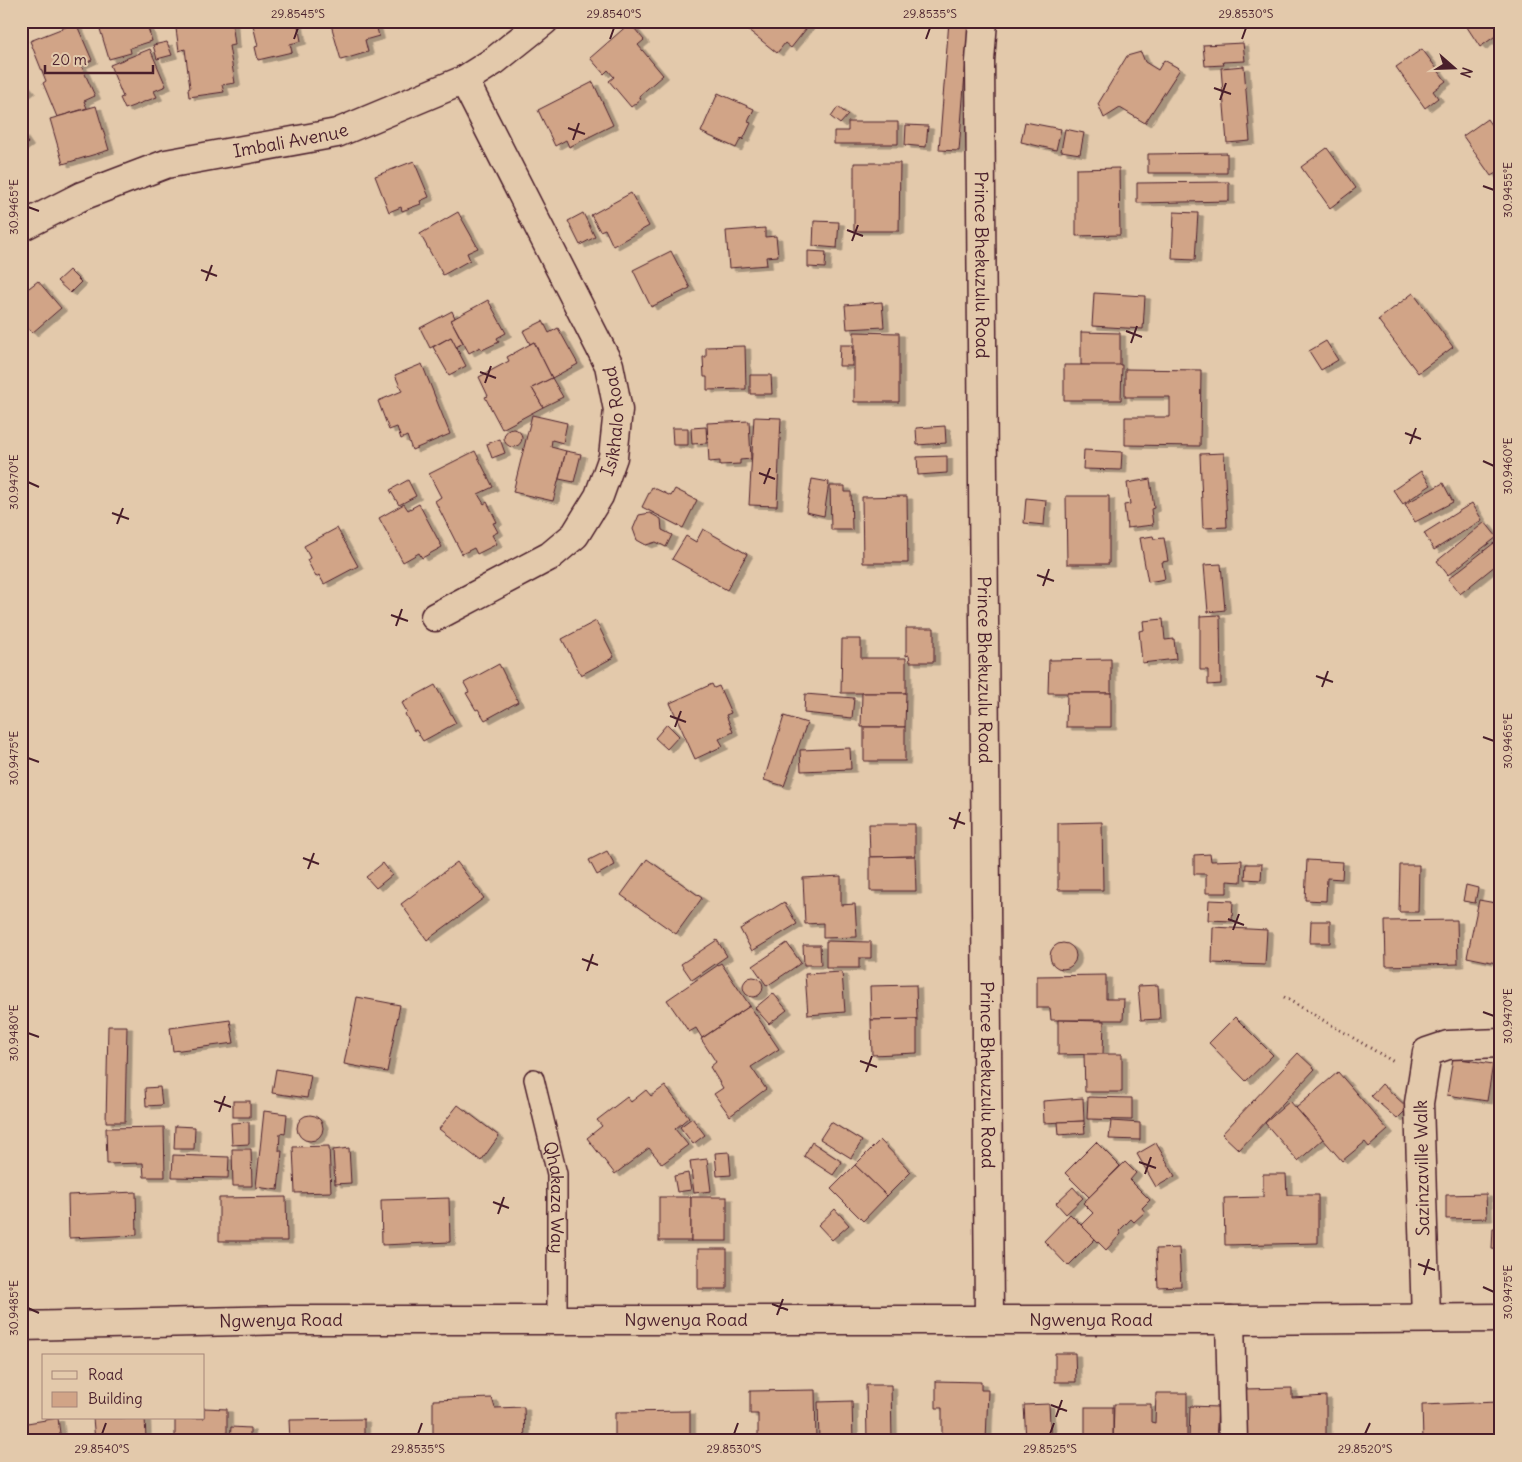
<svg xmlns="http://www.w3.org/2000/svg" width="1522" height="1462" viewBox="0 0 1522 1462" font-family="Delius,sans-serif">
<defs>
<filter id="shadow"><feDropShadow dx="5.5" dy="3" stdDeviation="0" flood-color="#0004"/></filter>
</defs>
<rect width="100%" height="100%" fill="#e3c9ab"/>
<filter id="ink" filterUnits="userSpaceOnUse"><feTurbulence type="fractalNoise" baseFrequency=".02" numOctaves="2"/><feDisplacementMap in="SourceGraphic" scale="10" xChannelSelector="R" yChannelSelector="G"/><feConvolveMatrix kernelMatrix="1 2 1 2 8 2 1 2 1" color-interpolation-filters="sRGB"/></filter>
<g filter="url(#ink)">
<g fill="#d1a487" stroke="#4a1f2b" filter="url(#shadow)">
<polygon points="126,21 146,21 152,41 130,48 131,53 109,59 100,29"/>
<polygon points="175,21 232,21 235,45 229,46 235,83 222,85 224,92 189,97 188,89 190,88 185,49 179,51"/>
<polygon points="252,21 297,21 301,41 290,44 292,52 258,60 255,47 258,46"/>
<polygon points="330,21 375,21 379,36 365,40 368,52 341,60"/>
<polygon points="753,21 806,21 810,24 791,48 785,43 777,53 747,29"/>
<polygon points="949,21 969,21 959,151 939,150"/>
<polygon points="1463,21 1501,21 1501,25 1498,26 1501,32 1480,47"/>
<polygon points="76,23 92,60 81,65 95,96 84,101 87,108 57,117 43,83 46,81 30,41"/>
<polygon points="630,23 644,40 638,45 663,75 639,96 641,99 631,107 609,81 614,77 608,70 604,74 590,58"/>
<polygon points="167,42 172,55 157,59 153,45"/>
<polygon points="1243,43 1245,61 1223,62 1224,65 1205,66 1203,45"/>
<polygon points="150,49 166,86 154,91 157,97 125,109 120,98 123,97 110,65"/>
<polygon points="1422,49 1446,81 1433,91 1438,98 1425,108 1396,67"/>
<polygon points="1141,52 1145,62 1158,70 1164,60 1180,69 1145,123 1120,108 1104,118 1098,104 1127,56"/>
<polygon points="1244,66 1250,141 1227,143 1221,68"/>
<polygon points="21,80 30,90 21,97"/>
<polygon points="593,82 613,125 569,147 566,140 555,146 538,110"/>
<polygon points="718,93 754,109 748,122 751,123 743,140 741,138 736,148 701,132"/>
<polygon points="96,106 109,150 63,164 50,119"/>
<polygon points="838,107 848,115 840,124 831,117"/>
<polygon points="1487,119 1501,139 1501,170 1491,176 1463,136"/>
<polygon points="848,122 898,122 898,144 834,144 834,131 848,131"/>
<polygon points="1025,122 1061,129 1056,150 1021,142"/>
<polygon points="906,125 928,126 926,147 905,145"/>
<polygon points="1065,129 1084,133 1080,154 1061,151"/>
<polygon points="21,133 28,143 21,148"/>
<polygon points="1327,148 1356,188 1330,208 1301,167"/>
<polygon points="1227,153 1227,173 1148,173 1148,154"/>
<polygon points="414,161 429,197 420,201 421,204 402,211 401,207 389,212 375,176"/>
<polygon points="854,163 900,163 899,231 854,231"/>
<polygon points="1119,168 1120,235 1076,236 1076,169"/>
<polygon points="1229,182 1229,201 1137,203 1137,183"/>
<polygon points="631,193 649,226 613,246 605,229 600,231 591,215"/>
<polygon points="458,212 478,248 467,253 470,260 443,275 420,234"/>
<polygon points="1174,212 1198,213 1195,260 1172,259"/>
<polygon points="583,213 595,237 580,245 568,221"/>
<polygon points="814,221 839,222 837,248 813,246"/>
<polygon points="765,228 765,237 776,236 778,256 766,257 767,265 729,268 726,231"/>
<polygon points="671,251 690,288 651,307 633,270"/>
<polygon points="808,251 826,252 825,268 808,267"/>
<polygon points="69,270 81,282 70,293 57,281"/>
<polygon points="38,281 61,308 32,333 21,321 21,294"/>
<polygon points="1094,293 1145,296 1143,329 1092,326"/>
<polygon points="1413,293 1453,347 1418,373 1378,320"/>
<polygon points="488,300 506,333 497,338 499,342 482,350 480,347 469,353 451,320"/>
<polygon points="882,302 884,327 847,329 845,305"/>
<polygon points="452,311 455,318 451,320 463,343 456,347 451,337 430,348 420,328"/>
<polygon points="543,321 549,333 558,328 578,364 552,378 534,342 530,344 523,331"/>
<polygon points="854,332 899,333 899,402 854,402"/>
<polygon points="1081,332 1120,333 1120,366 1081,365"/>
<polygon points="451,337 466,366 449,375 433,347"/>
<polygon points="1326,341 1338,360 1321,370 1309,351"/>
<polygon points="534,342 552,378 532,388 543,407 502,429 485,397 488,396 479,377 509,361 507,357"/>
<polygon points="840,345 853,345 852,366 839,366"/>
<polygon points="745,346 746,389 707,390 707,377 704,377 703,357 706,357 706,347"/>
<polygon points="422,364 450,434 412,450 407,436 401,439 397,427 389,430 378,401 402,391 395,375"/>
<polygon points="1064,365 1122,365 1121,400 1064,400"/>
<polygon points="1125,369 1201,370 1200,446 1125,445 1125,417 1170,417 1170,397 1125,397"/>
<polygon points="750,375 771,375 772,394 750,394"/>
<polygon points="552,378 563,397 543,407 532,388"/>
<polygon points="532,415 567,423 563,443 552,440 551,447 566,451 553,501 513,492"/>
<polygon points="754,417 781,418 777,506 749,505"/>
<polygon points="749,421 751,459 740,460 740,464 720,465 720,461 709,462 707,423"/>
<polygon points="945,426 946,443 917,445 916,428"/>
<polygon points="706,427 707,443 692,444 691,428"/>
<polygon points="672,428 688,428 688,445 673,445"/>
<circle cx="513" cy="438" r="9"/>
<polygon points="500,439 505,453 492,458 487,444"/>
<polygon points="1084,450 1122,452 1121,470 1083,469"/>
<polygon points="475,451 493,487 478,494 484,504 487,502 497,522 493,523 498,532 492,535 497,544 477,554 474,548 462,554 435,501 441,497 429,474"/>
<polygon points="566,451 581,454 574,482 559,479"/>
<polygon points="1224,453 1227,527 1203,528 1200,454"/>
<polygon points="947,456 947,473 918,475 917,457"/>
<polygon points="1421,471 1431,485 1403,504 1393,490"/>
<polygon points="812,479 829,482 824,516 806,512"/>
<polygon points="1150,479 1154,508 1151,509 1153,525 1127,528 1124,505 1130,504 1127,483"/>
<polygon points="408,480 416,496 399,505 390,490"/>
<polygon points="1443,483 1453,502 1415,522 1405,504"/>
<polygon points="830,486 845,486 845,492 851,492 852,530 831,530"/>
<polygon points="652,487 671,496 675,489 697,500 683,528 642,507"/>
<polygon points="907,496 908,563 863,563 862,497"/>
<polygon points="1066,496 1109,496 1109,564 1067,564"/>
<polygon points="1026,498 1046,500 1044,525 1024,523"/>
<polygon points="1472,503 1482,520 1434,550 1424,533"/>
<polygon points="404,504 408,510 419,504 442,547 422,558 419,553 403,562 379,518"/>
<polygon points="650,513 661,519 662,530 672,535 666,547 656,542 646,545 637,540 633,529 639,515"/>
<polygon points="1485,522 1497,537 1448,575 1437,561"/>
<polygon points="337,528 358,566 324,584 319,575 316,577 307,560 310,558 304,546"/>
<polygon points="703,529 747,554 727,590 672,559 686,536 696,542"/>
<polygon points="1153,536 1154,539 1164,538 1168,561 1162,562 1165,579 1148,582 1140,538"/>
<polygon points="1494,543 1501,552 1501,561 1460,594 1448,579"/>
<polygon points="1221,564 1225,610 1208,612 1204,565"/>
<polygon points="1220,615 1221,684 1208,685 1208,670 1200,670 1200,616"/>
<polygon points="1163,619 1165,640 1174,639 1176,659 1142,663 1139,631 1144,630 1143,621"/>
<polygon points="596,621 614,657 581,675 562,639"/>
<polygon points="906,628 934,628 934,662 910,662 909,655 906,656"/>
<polygon points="842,639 861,639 861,658 906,658 906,693 841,693"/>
<polygon points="1111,659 1111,693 1048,693 1049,660"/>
<polygon points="499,664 518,702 485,720 478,709 476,710 466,693 469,692 464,683"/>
<polygon points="712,684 714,688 719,686 731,713 726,715 733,732 719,739 723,746 695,759 670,703"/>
<polygon points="435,685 456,723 423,741 416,730 414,731 405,714 407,712 402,703"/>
<polygon points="862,693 906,693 905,727 861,727"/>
<polygon points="1067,693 1111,693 1111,727 1066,727"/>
<polygon points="805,694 854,698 852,718 804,713"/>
<polygon points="784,716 807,723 784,786 764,780"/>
<polygon points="667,724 679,736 667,749 655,738"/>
<rect x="864" y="727" width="41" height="34"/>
<polygon points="850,748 851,769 801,771 800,750"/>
<polygon points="1102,822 1103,890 1058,890 1058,823"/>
<polygon points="869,824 915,824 915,856 870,857"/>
<polygon points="607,851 615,865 597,875 589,860"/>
<polygon points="1210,854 1211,861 1242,860 1241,882 1227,881 1227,893 1206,893 1206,874 1194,874 1194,855"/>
<polygon points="915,856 916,891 870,891 870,857"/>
<polygon points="647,859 702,898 676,934 621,895"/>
<polygon points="1307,860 1343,862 1342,879 1327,878 1326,901 1305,900"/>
<polygon points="457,862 484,898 427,940 401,904"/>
<polygon points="383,863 392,875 376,888 366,877"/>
<polygon points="1246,864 1262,864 1261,880 1245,879"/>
<polygon points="1400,865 1419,865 1418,912 1399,912"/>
<polygon points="841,876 841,905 855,904 857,937 823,938 823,923 805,924 803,878"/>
<polygon points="1466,885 1478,888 1475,903 1463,901"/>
<polygon points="1209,900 1233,901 1232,921 1208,920"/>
<polygon points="1479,900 1501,904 1501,964 1467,957"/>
<polygon points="784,902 797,924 752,951 740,929"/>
<polygon points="1457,920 1458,964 1386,966 1385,921"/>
<polygon points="1311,921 1330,921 1330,943 1310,943"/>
<polygon points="1213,927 1267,930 1265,965 1212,963"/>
<polygon points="717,940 727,956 692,980 681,964"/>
<polygon points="826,941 871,942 871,958 859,958 859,968 826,968"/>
<polygon points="787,943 801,963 767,986 753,966"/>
<circle cx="1063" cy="956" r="13"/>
<polygon points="803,945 820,945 821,965 804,965"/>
<polygon points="721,963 750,1006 702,1038 696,1028 689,1032 667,1000"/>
<polygon points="842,972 845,1012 808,1015 805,974"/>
<polygon points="1106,975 1106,999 1124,999 1123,1020 1051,1020 1050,1008 1037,1008 1037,976"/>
<circle cx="753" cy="987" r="10"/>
<polygon points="916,985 917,1019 871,1020 870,986"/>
<polygon points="1158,985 1160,1019 1141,1020 1138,986"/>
<polygon points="773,993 787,1010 769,1024 755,1008"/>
<polygon points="357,997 400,1005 387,1072 344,1064"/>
<polygon points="750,1006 779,1049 751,1067 766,1089 730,1116 714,1094 723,1088 710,1067 716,1062 701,1039"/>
<polygon points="1235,1017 1273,1055 1246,1081 1209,1043"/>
<polygon points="917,1019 917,1053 872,1055 871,1020"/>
<polygon points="230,1020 234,1043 173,1051 170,1028"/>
<polygon points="1058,1020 1104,1021 1103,1054 1058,1055"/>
<polygon points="108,1026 127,1026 125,1122 106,1122"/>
<polygon points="1298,1053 1315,1069 1239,1150 1222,1134"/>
<polygon points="1084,1054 1122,1054 1122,1092 1085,1092"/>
<polygon points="1453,1058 1493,1064 1487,1101 1447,1095"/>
<polygon points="276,1069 311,1075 307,1098 272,1093"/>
<polygon points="1338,1072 1388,1130 1369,1147 1365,1142 1342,1161 1296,1108"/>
<polygon points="1382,1084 1408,1108 1397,1119 1371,1096"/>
<polygon points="665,1086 689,1117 675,1129 688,1145 662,1164 649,1148 615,1174 587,1138 602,1126 597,1120 627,1097 631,1102 646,1090 651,1096"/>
<polygon points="160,1087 162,1105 146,1106 145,1088"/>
<polygon points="1088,1097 1132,1098 1132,1120 1087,1119"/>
<polygon points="1083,1098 1084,1121 1044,1123 1043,1101"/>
<rect x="233" y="1101" width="17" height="16"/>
<polygon points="1290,1101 1323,1139 1298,1161 1265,1123"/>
<polygon points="458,1105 499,1136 481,1161 439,1129"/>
<polygon points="1498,1110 1501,1110 1501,1144 1497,1144"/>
<polygon points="264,1111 287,1114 285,1134 280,1133 279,1151 282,1151 278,1190 256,1187"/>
<circle cx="310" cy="1128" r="13"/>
<polygon points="692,1118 705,1135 693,1144 680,1127"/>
<polygon points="1084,1121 1085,1133 1059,1135 1058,1122"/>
<polygon points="1111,1121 1140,1123 1140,1140 1109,1139"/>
<polygon points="249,1122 249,1144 232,1145 231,1123"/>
<polygon points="831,1122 862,1141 851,1158 820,1139"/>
<polygon points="175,1126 195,1127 194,1149 174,1149"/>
<polygon points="164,1127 165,1177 144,1177 143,1163 107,1164 106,1128"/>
<polygon points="880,1140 911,1172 887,1196 855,1165"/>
<polygon points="812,1142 842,1162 833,1175 804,1156"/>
<polygon points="1096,1142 1120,1166 1089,1197 1065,1173"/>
<polygon points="1156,1143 1175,1176 1156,1187 1137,1154"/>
<polygon points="329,1146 331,1192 295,1193 293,1147"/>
<polygon points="349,1148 351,1183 335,1184 333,1150"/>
<polygon points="232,1149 251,1149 252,1186 233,1186"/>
<polygon points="729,1152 731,1175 717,1176 715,1153"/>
<polygon points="173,1155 229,1157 228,1178 172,1177"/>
<polygon points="707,1159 711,1191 694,1193 690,1161"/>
<polygon points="1125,1162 1136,1173 1130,1180 1150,1200 1142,1208 1145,1212 1134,1222 1131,1219 1119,1231 1121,1234 1106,1250 1081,1225 1093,1213 1083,1203"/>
<polygon points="855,1165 887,1196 863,1221 831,1189"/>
<polygon points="688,1173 691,1190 677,1192 674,1176"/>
<polygon points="1263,1174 1286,1174 1287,1195 1318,1195 1318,1243 1225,1245 1224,1198 1263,1197"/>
<polygon points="1073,1187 1083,1198 1066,1214 1056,1203"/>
<polygon points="136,1192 137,1235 69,1238 68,1195"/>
<polygon points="1486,1194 1487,1218 1446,1219 1446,1195"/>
<polygon points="1499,1196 1501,1196 1501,1250 1492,1249 1493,1228 1498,1228"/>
<polygon points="286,1197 287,1241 219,1241 219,1198"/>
<rect x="659" y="1197" width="32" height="44"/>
<rect x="691" y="1197" width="36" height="44"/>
<polygon points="449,1198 450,1242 382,1245 381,1200"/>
<polygon points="835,1209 849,1225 832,1240 818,1225"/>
<polygon points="1070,1214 1095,1239 1068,1266 1044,1241"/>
<polygon points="1179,1248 1181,1286 1158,1287 1156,1249"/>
<rect x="698" y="1249" width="29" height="40"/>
<polygon points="1055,1353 1075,1353 1076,1382 1055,1382"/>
<polygon points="936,1381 981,1382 981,1390 988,1390 986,1441 942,1441 942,1408 936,1408"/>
<polygon points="866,1385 891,1385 892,1441 867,1441"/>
<polygon points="1292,1388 1292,1398 1326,1396 1326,1441 1244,1441 1243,1389"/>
<polygon points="815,1390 816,1441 758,1441 758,1414 750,1414 750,1391"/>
<polygon points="1156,1393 1187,1393 1187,1441 1113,1441 1114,1404 1151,1404 1151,1422 1155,1423"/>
<polygon points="492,1398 495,1408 524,1407 525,1441 433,1441 433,1400"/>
<polygon points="852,1401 853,1441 819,1441 818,1402"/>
<polygon points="1498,1402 1499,1441 1423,1441 1422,1405"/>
<polygon points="1049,1404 1051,1441 1026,1441 1024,1405"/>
<polygon points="1190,1406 1218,1407 1216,1441 1189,1441"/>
<rect x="1085" y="1407" width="28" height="34"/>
<polygon points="204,1408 227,1409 227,1438 175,1438 175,1418 204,1418"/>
<polygon points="690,1411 690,1441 615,1441 615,1412"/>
<polygon points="58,1418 61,1441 21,1441 21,1424"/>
<polygon points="93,1418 145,1418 146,1438 95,1441"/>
<polygon points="364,1419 364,1441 290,1441 289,1420"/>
<polygon points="231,1427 250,1428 250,1441 230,1441"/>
</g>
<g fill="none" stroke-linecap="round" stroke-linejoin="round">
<defs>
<g id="service">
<path id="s1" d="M534 1079 557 1174V1320"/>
</g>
<g id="minor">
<path id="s2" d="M983 21 980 61 989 1319"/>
<path id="s3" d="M21 227 82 196 166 164 337 133 464 80 494 61 544 21"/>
<path id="s4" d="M435 617 550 556 575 535 599 496 613 457 618 410 609 365 464 80"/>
<polyline points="1426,1318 1419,1103 1427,1052 1448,1045 1501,1043"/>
<polyline points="1230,1320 1233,1441"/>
</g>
<g id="tertiary">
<path id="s5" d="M21 1326 289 1320H1230L1501 1318"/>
</g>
</defs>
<use href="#service" stroke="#4a1f2b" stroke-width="22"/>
<use href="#minor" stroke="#4a1f2b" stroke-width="31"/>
<use href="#tertiary" stroke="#4a1f2b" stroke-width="31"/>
<polyline stroke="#4a1f2b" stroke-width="3" stroke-dasharray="1 4" stroke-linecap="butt" points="1284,997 1394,1062"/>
<use href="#service" stroke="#e3c9ab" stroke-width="19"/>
<use href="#minor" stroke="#e3c9ab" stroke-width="28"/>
<use href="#tertiary" stroke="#e3c9ab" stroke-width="28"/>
</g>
</g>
<path fill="none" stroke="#4a1f2b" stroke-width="2" d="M294 39 298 28M610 39 614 28M926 39 930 28M1242 39 1246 28M1214 88 1231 94M1220 100 1226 83M568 128 585 134M573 140 579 123M1483 186 1494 190M28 207 39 211M847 230 863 236M852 241 858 225M201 270 217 276M206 281 212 265M1126 331 1142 337M1131 343 1137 326M480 372 496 378M485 383 491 366M1405 433 1421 439M1410 444 1416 428M1483 461 1494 466M759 473 775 479M28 482 39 487M764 484 770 468M112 513 129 519M117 524 123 508M1037 575 1054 581M1043 586 1049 569M391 615 408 621M396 626 402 609M1316 676 1333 682M1322 687 1328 671M670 716 686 722M675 727 681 711M1483 737 1494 741M28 758 39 762M949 818 965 824M954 829 960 812M303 858 319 864M308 869 314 853M1228 919 1244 925M1233 930 1239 914M582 959 598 965M587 971 593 954M1483 1012 1494 1016M28 1033 39 1037M860 1061 877 1067M866 1072 872 1056M214 1101 231 1107M219 1112 225 1096M1139 1162 1156 1168M1145 1174 1151 1157M493 1202 509 1208M498 1214 504 1197M1418 1264 1435 1270M1424 1275 1429 1259M1483 1287 1494 1292M772 1304 788 1310M28 1308 39 1313M777 1315 783 1299M1051 1405 1067 1411M1056 1417 1062 1400M102 1434 106 1423M418 1434 422 1423M734 1434 738 1423M1050 1434 1054 1423M1365 1434 1370 1423"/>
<g text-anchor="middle" stroke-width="4" stroke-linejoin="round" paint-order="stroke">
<g font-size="18" fill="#4a1f2b" stroke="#e3c9ab">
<text dy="6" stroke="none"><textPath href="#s3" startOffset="285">Imbali Avenue</textPath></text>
<text dy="6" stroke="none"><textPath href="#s2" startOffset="244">Prince Bhekuzulu Road</textPath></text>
<text dy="6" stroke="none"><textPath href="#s4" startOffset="286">Isikhalo Road</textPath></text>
<text dy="6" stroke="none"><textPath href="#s2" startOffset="649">Prince Bhekuzulu Road</textPath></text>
<text dy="6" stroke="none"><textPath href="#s2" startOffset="1054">Prince Bhekuzulu Road</textPath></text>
<text transform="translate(1422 1168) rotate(-91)" y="6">Sazinzaville Walk</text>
<text dy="6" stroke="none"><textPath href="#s1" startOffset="121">Qhakaza Way</textPath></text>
<text dy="6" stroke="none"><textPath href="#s5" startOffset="1070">Ngwenya Road</textPath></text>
<text dy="6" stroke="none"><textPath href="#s5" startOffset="665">Ngwenya Road</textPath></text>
<text dy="6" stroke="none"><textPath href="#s5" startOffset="260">Ngwenya Road</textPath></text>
</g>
</g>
<rect width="1522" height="1462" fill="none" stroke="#e3c9ab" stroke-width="55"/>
<rect x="42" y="1354" width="162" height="65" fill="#e3c9ab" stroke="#a68578"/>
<rect x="52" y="1371" width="25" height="8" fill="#e3c9ab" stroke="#a68578"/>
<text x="88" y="1380" font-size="15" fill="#4a1f2b">Road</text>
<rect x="52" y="1392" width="25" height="15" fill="#d1a487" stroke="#a68578"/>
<text x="88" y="1404" font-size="15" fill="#4a1f2b">Building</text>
<g transform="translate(1454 68) rotate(110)" stroke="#e3c9ab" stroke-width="4" paint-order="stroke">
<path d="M0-4L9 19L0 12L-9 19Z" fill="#4a1f2b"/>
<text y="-8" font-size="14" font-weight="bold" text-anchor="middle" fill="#4a1f2b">N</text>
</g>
<path d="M45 65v8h108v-8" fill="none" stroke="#4a1f2b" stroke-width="2.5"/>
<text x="52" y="65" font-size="15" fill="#4a1f2b" stroke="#e3c9ab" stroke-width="4" paint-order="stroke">20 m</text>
<rect x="28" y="28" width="1466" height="1406" fill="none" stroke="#4a1f2b" stroke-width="2"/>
<g font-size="12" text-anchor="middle" fill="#4a1f2b">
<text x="298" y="18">29.8545°S</text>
<text x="614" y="18">29.8540°S</text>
<text x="930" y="18">29.8535°S</text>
<text x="1246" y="18">29.8530°S</text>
<text transform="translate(1508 190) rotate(-90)" y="4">30.9455°E</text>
<text transform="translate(14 207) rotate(-90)" y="4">30.9465°E</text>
<text transform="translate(1508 466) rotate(-90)" y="4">30.9460°E</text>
<text transform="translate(14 482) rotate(-90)" y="4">30.9470°E</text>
<text transform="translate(1508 741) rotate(-90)" y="4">30.9465°E</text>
<text transform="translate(14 758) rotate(-90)" y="4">30.9475°E</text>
<text transform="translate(1508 1016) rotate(-90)" y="4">30.9470°E</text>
<text transform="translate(14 1033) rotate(-90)" y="4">30.9480°E</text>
<text transform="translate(1508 1292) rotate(-90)" y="4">30.9475°E</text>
<text transform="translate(14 1308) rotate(-90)" y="4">30.9485°E</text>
<text x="102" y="1453">29.8540°S</text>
<text x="418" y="1453">29.8535°S</text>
<text x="734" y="1453">29.8530°S</text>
<text x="1050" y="1453">29.8525°S</text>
<text x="1365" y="1453">29.8520°S</text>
</g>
</svg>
